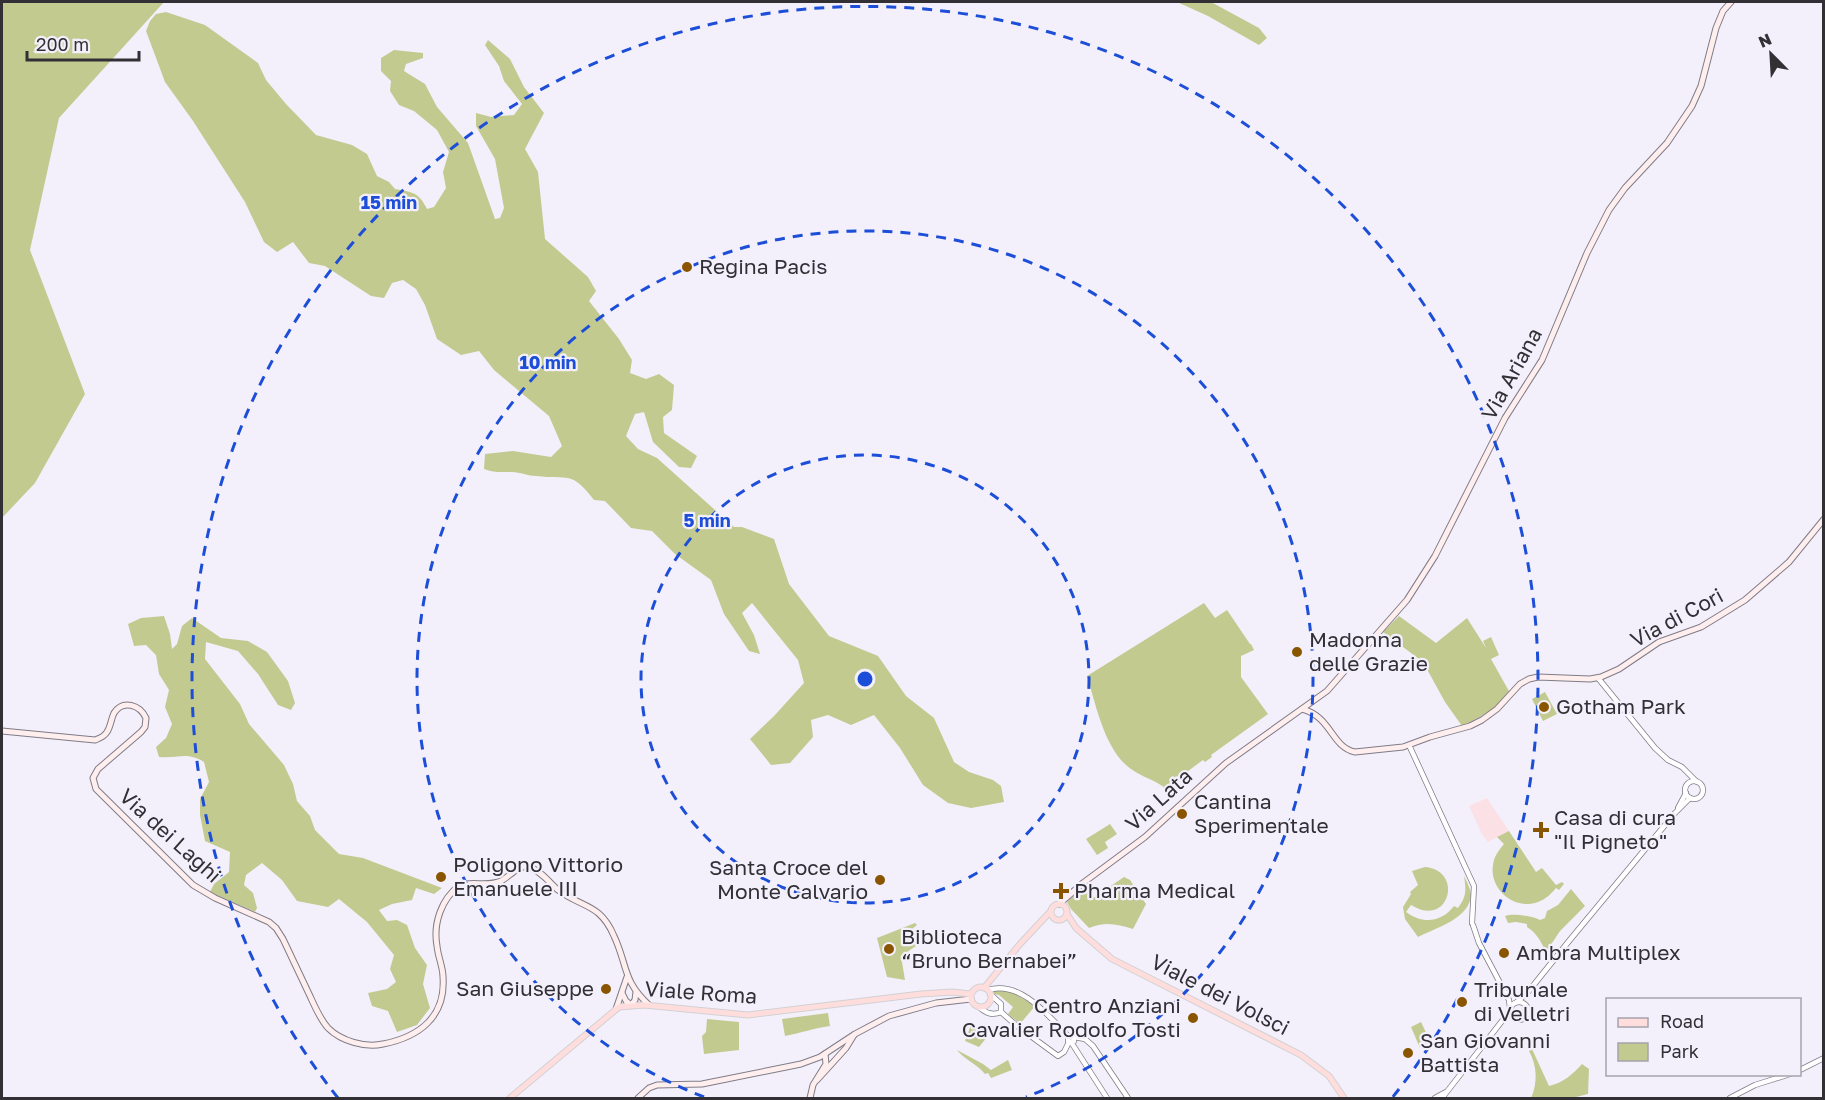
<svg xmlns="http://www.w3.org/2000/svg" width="1825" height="1100" viewBox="0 0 1825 1100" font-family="'Golos Text',sans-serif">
<rect width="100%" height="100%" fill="#f3f0fc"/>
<polygon fill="#fbe0e5" points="1487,798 1509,831 1488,842 1482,834 1469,806"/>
<g fill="#c3ca90">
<polygon points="2,2 164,2 59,118 30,250 85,394 35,483 2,518"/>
<polygon points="1177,2 1211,2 1259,28 1267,38 1259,45 1208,16"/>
<path d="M166 12 205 25 258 63 266 80 286 104 316 135 352 145 367 154 377 176 389 182 395 189C412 192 419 192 427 209L434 207 446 188 443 172 449 152 437 130 414 111 399 105 390 91 391 81 381 71V58L394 50 423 53V58L406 64 404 71 425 84 437 107 468 143 495 219 500 218 504 208 495 159 476 126V113L491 117 514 115 522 104 504 81 499 66 485 45 488 40 510 59 524 87 544 113 525 149 538 172 545 239 588 277 596 291 589 301 619 339 632 360 630 373 646 379 659 374 674 385 672 410 663 417 664 433 697 456 691 468 679 467 653 442 644 412 635 414 626 436 638 449 657 458 734 527H742L774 539 789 584 829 636 878 656 906 696 934 718 954 762 969 772 993 780 1001 786 1004 802 971 808 948 803 923 785 900 748 874 715 851 725 828 715 811 720 813 737 790 763 771 765 750 739 774 716 804 683 798 660 752 603 742 613 754 635 760 654 749 651 724 614 711 580 675 554 652 531 631 528 605 501 594 500C571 470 569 480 536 476 528 476 520 472 512 472 502 472 493 473 484 469L485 454 513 451 551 457 562 446 549 416 494 370 479 351 461 355 437 339 425 305 416 289 403 280 392 283 384 298 371 296 325 266 309 263 293 242 277 252 264 242 245 202 193 121 165 82 146 31 150 21 156 14Z"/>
<path d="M1204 603 1215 618 1227 610 1250 644H1251L1254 650 1241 656V677L1268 714 1211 755 1212 757 1205 762 1203 760 1165 788C1155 780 1142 777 1131 769 1105 751 1096 705 1087 676Z"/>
<path d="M164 616 170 634 172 649 177 644 182 626 192 618 221 638 248 641 267 652 288 681 295 703 291 710 278 705 258 674 238 651 206 642 205 659 240 704 249 724 284 765 293 784 297 801 310 816 315 830 339 854 363 858 442 888 434 894 416 888 412 900 392 904 379 910 387 921 397 920 407 925 415 948 427 965 423 984 430 1008 417 1025 397 1032 388 1011 372 1006 368 993 387 989 396 982 390 969 394 955 367 922 339 899 328 907 297 901 282 880 262 863 246 875 244 885 253 893 257 908 255 912 210 892 214 884 229 872 230 852 205 841 200 815V799L209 782 204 762C186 751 178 759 159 757L156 747 166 738 172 724 165 707 169 690 159 674 156 655 146 645 134 646 128 624 141 618Z"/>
<path d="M1399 616 1436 643 1467 618 1486 648 1483 641 1491 637 1499 655 1491 659 1510 693C1496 709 1481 717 1462 726L1445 702 1423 662 1383 632Z"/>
<polygon points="1545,692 1557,714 1543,721 1532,699"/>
<polygon points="1110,824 1117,834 1105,842 1108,848 1097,855 1086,839"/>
<path d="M1509 831 1536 872 1542 868 1556 885 1562 882 1564 884 1559 890 1556 888C1551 894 1546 899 1538 902 1514 911 1489 889 1493 865 1494 856 1499 850 1504 844L1497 837Z"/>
<path d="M1425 867C1464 870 1450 929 1411 905L1406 912C1422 924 1441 923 1454 906L1458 908C1467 896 1466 890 1464 876 1467 882 1470 888 1471 894 1471 918 1436 928 1418 937L1405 919 1403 907 1411 894 1410 892 1418 885 1412 871Z"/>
<path d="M1124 877 1130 880 1146 904 1133 929C1117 924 1105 921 1089 928L1071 909 1067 902 1075 894 1078 896 1085 889 1093 898Z"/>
<path d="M1571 889 1585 906 1560 931 1546 952C1541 942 1537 933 1527 927V924L1516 922 1508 923 1505 916C1513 913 1532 916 1540 920L1545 918 1547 911 1558 905Z"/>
<polygon points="915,923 917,925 907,933 916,946 901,956 905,980 887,977 877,938"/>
<polygon points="1007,989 1035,1006 1020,1024 1008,1014 1013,1007 999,995 994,994 992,991"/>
<path d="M828 1013 830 1026C814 1028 801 1033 785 1036L782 1019Z"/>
<polygon points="707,1019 739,1022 739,1050 704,1054 702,1036 706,1032"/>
<polygon points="1421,1022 1431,1043 1420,1048 1411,1027"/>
<polygon points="971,1025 987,1037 979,1047 965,1041"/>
<path d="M1532 1049 1549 1086C1563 1083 1573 1074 1582 1064L1589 1069 1588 1094 1572 1098H1531C1538 1083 1537 1065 1529 1051Z"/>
<path d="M957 1050 983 1064 991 1070 1008 1060 1012 1070 991 1078 988 1073 985 1074C977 1064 964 1059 957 1050Z"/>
</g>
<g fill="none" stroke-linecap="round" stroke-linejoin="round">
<defs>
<g id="tertiary">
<polyline points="1598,678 1655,748 1668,760 1682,767 1697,782"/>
<polyline points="1409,745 1474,886 1472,923"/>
<circle cx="1694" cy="790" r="9"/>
<polyline points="1678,808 1686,793"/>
<polyline points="1473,925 1479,943 1509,1000 1510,1008"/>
<path d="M988 990C1020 980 1048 1015 1068 1036H1073L1074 1041 1071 1042 1068 1041V1036"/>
<polyline points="990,994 1001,1004 1001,1012"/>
<circle cx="1519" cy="1011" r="9"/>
<polyline points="1517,1002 1528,992 1569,941 1675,813 1690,798"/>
<path d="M979 1007C986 1013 992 1016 1001 1012"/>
<polyline points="1001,1012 1017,1026 1058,1056 1064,1052 1069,1042"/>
<polyline points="1074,1037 1085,1039 1093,1046 1128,1098"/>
<polyline points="1071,1042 1107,1098"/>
<polyline points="1800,1070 1824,1058"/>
<polyline points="1435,1098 1446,1092"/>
<polyline points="1442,1098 1509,1012"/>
<polyline points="1730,1098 1755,1085 1790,1074"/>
</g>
<g id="secondary">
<path d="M1302 709C1332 717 1331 747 1355 752L1403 747 1430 737 1470 726 1482 720 1497 709 1520 684 1529 679 1538 677 1590 679 1601 677 1619 669 1659 642 1701 627 1745 600 1789 562 1824 519"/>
<path d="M2 731 95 740C100 738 104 737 107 732 111 726 111 719 114 713 123 699 140 705 146 718L145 727 141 732 98 769 93 778 96 789 193 885 215 898 269 922 276 928 283 939C292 958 301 977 310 996 315 1007 320 1019 328 1028 341 1041 365 1048 383 1044 419 1037 446 1017 443 977 443 967 438 957 437 946 433 924 441 899 460 885 473 881 488 887 501 881 509 877 519 864 529 867 540 870 550 883 558 890 582 908 600 903 614 936 628 966 622 980 649 1005"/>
<polyline points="1059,904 1083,883 1145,837 1226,763 1327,691 1407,600 1435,556 1505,418 1542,360 1587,253 1609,210 1625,188 1667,143 1692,106 1701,86 1716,28 1723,11 1731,2"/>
<polyline points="622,993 626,1001 631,1005 635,1000 636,992"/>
<polyline points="616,1009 627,977"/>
<polyline points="817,1080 846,1048 854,1035"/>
<polyline points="638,1098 649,1088 657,1085 702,1084 801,1064 820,1057 855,1034 889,1016 936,1003 971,999"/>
<polyline points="810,1098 813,1085 826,1064 825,1054"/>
</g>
<g id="primary">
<circle cx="1059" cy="912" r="8"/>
<polyline points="1067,914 1076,928 1112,959 1301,1055 1329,1076 1344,1098"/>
<circle cx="981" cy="997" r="10"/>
<polyline points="984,988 1020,944 1050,912"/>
<polyline points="510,1098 619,1007 644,1005 748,1015 921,994 952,992 971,994"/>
</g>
</defs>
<use href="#tertiary" stroke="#7f7c87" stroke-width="6"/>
<use href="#secondary" stroke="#7f7c87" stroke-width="7"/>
<use href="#primary" stroke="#d2d1d3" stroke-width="7"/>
<use href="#tertiary" stroke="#fff" stroke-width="4.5"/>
<use href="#secondary" stroke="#fee" stroke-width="5"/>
<use href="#primary" stroke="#ffdddc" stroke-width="5"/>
</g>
<g fill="none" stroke="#1d4ed8" stroke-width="3" stroke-dasharray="10 8">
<circle cx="865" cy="679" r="224"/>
<path d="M704 1097A448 448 0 1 1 1026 1097"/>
<path d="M338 1098A673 673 0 1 1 1392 1098"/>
</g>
<g fill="#895500" stroke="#f3f0fc" stroke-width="2">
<circle cx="687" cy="267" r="6"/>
<circle cx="1297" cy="652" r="6"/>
<circle cx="1544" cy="707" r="6"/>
<circle cx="1182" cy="814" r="6"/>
<path d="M1538 821h6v6h6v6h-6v6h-6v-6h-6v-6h6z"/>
<circle cx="441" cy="877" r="6"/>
<circle cx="880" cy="880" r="6"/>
<path d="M1058 882h6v6h6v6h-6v6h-6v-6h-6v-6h6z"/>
<circle cx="889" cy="949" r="6"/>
<circle cx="1504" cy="953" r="6"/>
<circle cx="606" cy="989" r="6"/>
<circle cx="1462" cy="1002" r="6"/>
<circle cx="1193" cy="1018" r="6"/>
<circle cx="1408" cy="1053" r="6"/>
</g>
<g text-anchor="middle" stroke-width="4.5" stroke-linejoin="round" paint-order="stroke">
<g font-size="21" fill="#323035" stroke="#f3f0fc" text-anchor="start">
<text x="699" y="274">Regina Pacis</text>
<text x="1309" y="647">Madonna<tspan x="1309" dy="24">delle Grazie</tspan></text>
<text x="1556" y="714">Gotham Park</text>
<text x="1194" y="809">Cantina<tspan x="1194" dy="24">Sperimentale</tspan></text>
<text x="1554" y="825">Casa di cura<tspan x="1554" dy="24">"Il Pigneto"</tspan></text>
<text x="453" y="872">Poligono Vittorio<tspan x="453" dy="24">Emanuele III</tspan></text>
<text x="868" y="875" text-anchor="end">Santa Croce del<tspan x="868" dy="24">Monte Calvario</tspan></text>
<text x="1074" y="898">Pharma Medical</text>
<text x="901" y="944">Biblioteca<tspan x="901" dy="24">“Bruno Bernabei”</tspan></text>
<text x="1516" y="960">Ambra Multiplex</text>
<text x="594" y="996" text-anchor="end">San Giuseppe</text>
<text x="1474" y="997">Tribunale<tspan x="1474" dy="24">di Velletri</tspan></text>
<text x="1181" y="1013" text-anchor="end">Centro Anziani<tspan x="1181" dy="24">Cavalier Rodolfo Tosti</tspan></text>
<text x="1420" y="1048">San Giovanni<tspan x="1420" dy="24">Battista</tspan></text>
</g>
<g font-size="21" fill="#323035" stroke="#f3f0fc">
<text transform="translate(1512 374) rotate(-61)" y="7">Via Ariana</text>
<text transform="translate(1677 618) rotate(-28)" y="7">Via di Cori</text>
<text transform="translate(1159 800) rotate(-42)" y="7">Via Lata</text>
<text transform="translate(170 836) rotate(42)" y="7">Via dei Laghi</text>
<text transform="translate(701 993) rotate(4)" y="7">Viale Roma</text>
<text transform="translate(1220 995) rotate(27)" y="7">Viale dei Volsci</text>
</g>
</g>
<circle cx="865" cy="679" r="9" fill="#1d4ed8" stroke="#f3f0fc" stroke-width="3"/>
<g font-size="18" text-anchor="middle" font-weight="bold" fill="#1d4ed8" stroke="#f3f0fc" stroke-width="4.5" stroke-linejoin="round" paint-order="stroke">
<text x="389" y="209">15 min</text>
<text x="548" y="369">10 min</text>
<text x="707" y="527">5 min</text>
</g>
<rect width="1825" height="1100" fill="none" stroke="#323035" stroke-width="6"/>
<rect x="1606" y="998" width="195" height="78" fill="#f3f0fc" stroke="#a6a3ac" stroke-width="1.5"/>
<rect x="1618" y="1018" width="30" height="9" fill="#ffdddc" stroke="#a6a3ac" stroke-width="1.5"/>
<text x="1660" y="1028" font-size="18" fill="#323035">Road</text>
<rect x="1618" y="1043" width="30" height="18" fill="#c3ca90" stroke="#a6a3ac" stroke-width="1.5"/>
<text x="1660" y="1058" font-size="18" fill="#323035">Park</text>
<g transform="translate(1771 54) rotate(336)" stroke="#f3f0fc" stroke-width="4.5" paint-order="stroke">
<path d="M0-4.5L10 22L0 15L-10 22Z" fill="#323035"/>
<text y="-9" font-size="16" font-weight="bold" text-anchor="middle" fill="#323035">N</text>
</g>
<path d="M27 51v9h112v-9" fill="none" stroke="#323035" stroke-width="3"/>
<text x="36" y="51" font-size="18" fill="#323035" stroke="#f3f0fc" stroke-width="4.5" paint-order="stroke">200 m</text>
</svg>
